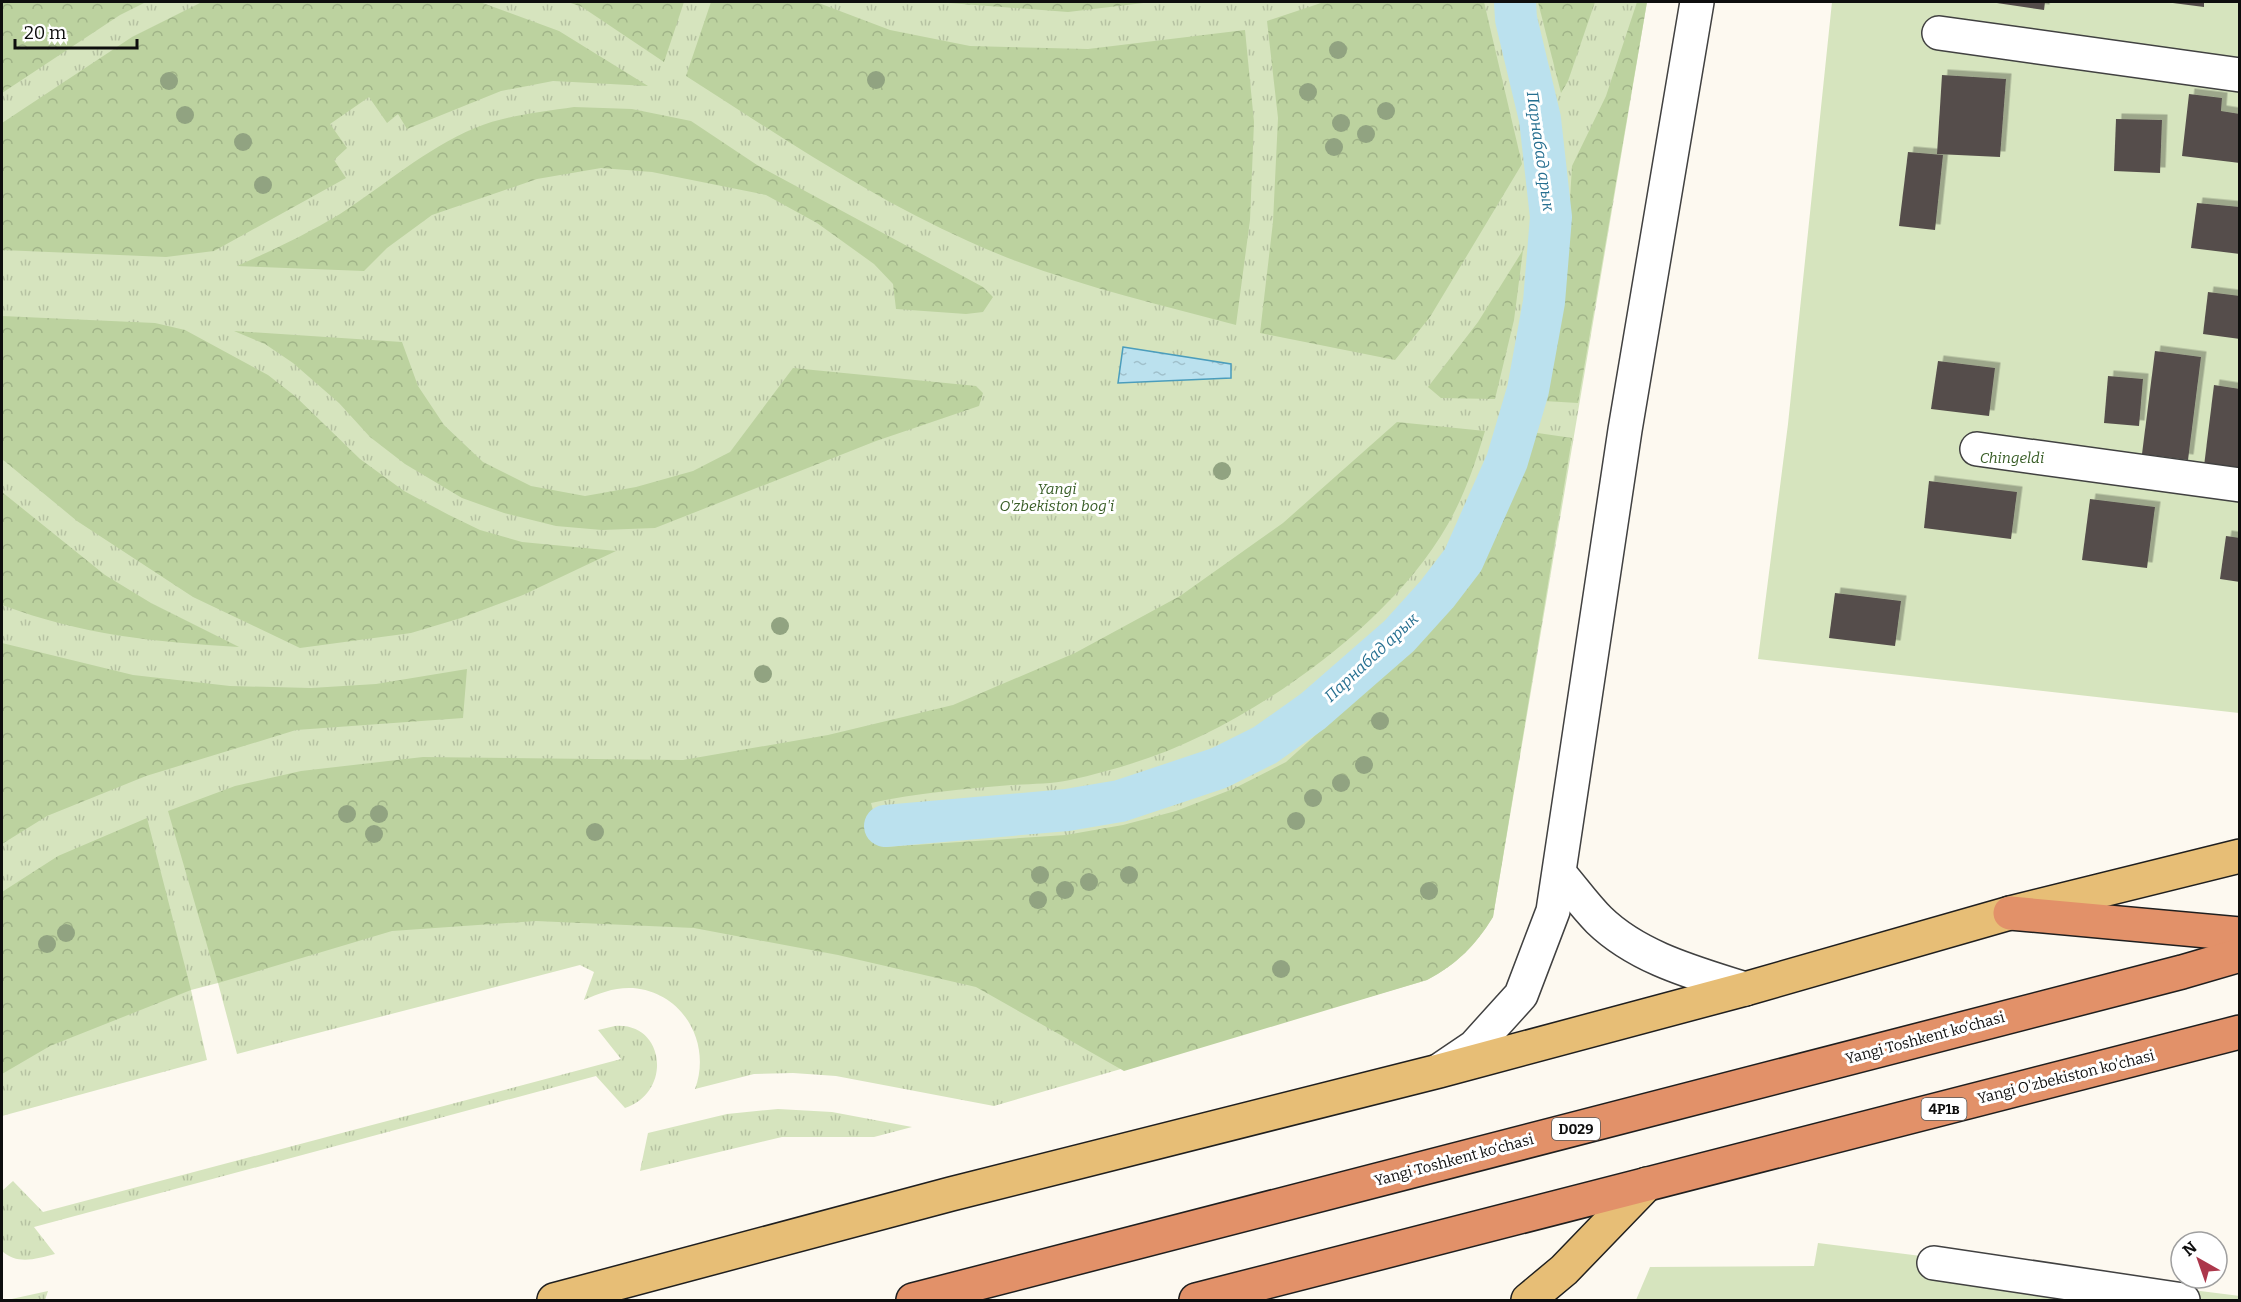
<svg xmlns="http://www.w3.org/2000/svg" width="2241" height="1302" viewBox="0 0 2241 1302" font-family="Bitter,serif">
<defs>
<pattern id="grass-tufts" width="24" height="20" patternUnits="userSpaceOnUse" patternTransform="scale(1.5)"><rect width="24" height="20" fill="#d6e4be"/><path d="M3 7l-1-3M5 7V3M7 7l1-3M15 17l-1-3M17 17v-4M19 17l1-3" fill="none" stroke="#b6c2a2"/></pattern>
<pattern id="forest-crowns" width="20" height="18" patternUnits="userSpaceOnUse" patternTransform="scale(1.5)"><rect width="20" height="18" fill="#bcd29f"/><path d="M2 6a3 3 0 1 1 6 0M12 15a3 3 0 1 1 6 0" fill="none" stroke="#a0b388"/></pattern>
<pattern id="water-ripples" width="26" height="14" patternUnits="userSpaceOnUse" patternTransform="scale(1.5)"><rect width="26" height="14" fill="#bbe1ee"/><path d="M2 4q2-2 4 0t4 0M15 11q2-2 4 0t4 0" fill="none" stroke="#a0c0cb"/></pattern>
<filter id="shadow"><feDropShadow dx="5.5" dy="-5.5" stdDeviation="0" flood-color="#0004"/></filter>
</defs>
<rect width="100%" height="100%" fill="#fdf9f0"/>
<g fill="url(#grass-tufts)">
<path d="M2 2H1647L1493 917C1475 946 1457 964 1427 980L994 1106 836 1076 793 1073 754 1074 695 1089C712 1043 683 992 633 988 615 987 599 993 584 1000L594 972 580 965 237 1054 218 983 191 990 207 1060 2 1116Z"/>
<path d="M615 1026C665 1022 673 1092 625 1108L596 1076 34 1227 55 1254C36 1259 17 1265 2 1251V1191L13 1181 43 1212 621 1059 598 1030Z"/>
<polygon points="778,1109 832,1112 912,1127 874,1137 782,1137 640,1171 648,1133 727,1114"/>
<polygon points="48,1291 45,1300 7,1300"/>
</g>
<g fill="url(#forest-crowns)">
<polygon points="2,2 146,2 120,15 2,93"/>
<polygon points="202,2 480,2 559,31 648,86 553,81 501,91 407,129 398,114 387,123 369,97 330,124 347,148 334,160 346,178 214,251 166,257 2,250 2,123 132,37"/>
<polygon points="568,2 684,2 664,62 582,7"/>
<path d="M711 2H816L890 30 970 46 1088 49 1245 30 1254 122 1250 220 1236 325C1146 301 1053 280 968 241 869 197 777 134 686 76Z"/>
<polygon points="935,2 1152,2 1068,12"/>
<polygon points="1324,2 1484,2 1522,164 1430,317 1395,360 1260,333 1273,222 1278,118 1267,21"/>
<polygon points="1538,2 1595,2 1568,81 1561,93"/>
<polygon points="1637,2 1647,2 1578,403 1544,401 1556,347 1565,284 1572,166 1606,96"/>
<path d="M574 107 632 109 691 121 757 165 983 287 993 297 983 312 966 314 896 309 893 284 874 264 817 223 766 195 652 172 601 168 537 179 432 215 387 248 364 271 237 266C273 250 307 234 340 214 385 185 425 149 475 128 506 115 542 112 574 107Z"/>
<polygon points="1523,250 1514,320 1495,399 1441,398 1428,387 1478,322"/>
<polygon points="2,316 155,323 185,330 268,375 295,396 360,459 404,491 449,515 480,530 522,542 616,551 523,595 461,618 411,633 300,648 193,597 77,521 2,459"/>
<polygon points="234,331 402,342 418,386 444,425 483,462 531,486 585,496 636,487 693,471 730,452 793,368 976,386 983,393 979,406 876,441 655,528 602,530 556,526 504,513 462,498 405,464 370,437 339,403 293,363 265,344"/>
<path d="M1397 422 1485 431C1475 464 1465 494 1448 524 1398 612 1293 691 1203 735 1161 756 1115 770 1070 780 1051 784 1030 784 1011 785 965 789 916 793 871 803L883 847 1066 835 1123 825 1176 811 1233 789 1286 762 1416 644 1447 602 1475 562 1510 497 1531 432 1572 438 1493 917C1475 946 1457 964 1427 980L1124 1071 976 987 838 955 694 928 536 921 392 931 218 983 168 811 235 786 301 771 423 757 683 760 828 735 953 705 1075 653 1180 596 1283 523Z"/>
<path d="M2 492 105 575 151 603 239 647C154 642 82 635 2 605Z"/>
<polygon points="2,643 133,675 230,686 311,688 376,684 467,669 463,718 296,730 146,776 47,816 2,844"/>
<polygon points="147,818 191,990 50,1046 2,1074 2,892 58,856"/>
</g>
<g fill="#d6e4be">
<polygon points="1832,2 2239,2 2239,713 1758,659 1788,424"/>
<polygon points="1818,1243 2240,1296 2239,1300 1636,1300 1650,1267 1814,1266"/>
</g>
<polygon fill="url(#water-ripples)" stroke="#4b9dbc" stroke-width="1.5" points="1123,347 1231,364 1231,378 1118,383"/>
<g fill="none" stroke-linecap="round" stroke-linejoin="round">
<polyline stroke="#bbe1ee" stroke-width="42" points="885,826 1067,810 1120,801 1219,768 1265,745 1313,711 1399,636 1437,594 1463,560 1507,461 1528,390 1544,302 1551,217 1540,119 1516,19 1515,2"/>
</g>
<g fill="#554e4b" filter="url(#shadow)">
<polygon points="1990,2 2045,2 2044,10"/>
<polygon points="2165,2 2204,2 2204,7"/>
<polygon points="1942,75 2006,79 2000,157 1937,154"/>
<polygon points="2189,94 2222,98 2221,111 2240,114 2240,163 2182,156"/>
<polygon points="2116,119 2162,120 2160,173 2114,171"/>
<polygon points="1908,152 1943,155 1935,230 1899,226"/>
<polygon points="2197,203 2240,207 2240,254 2191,248"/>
<polygon points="2208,292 2240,296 2240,339 2203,334"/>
<polygon points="2155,351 2201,357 2188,460 2142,454"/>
<polygon points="1938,361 1995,368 1989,416 1931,409"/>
<polygon points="2108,376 2143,379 2139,426 2104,423"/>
<polygon points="2214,385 2240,389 2240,471 2204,466"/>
<polygon points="1929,481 2017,492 2011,539 1924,528"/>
<polygon points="2090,499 2155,507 2147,568 2082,560"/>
<polygon points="2226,536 2240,538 2240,582 2220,579"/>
<polygon points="1835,593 1901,601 1895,646 1829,638"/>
</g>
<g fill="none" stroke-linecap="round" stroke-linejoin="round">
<defs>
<g id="minor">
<polyline points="1939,33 2240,75"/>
<polyline points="1977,449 2240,485"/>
<path d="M1560 874C1573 889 1585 906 1599 920 1638 958 1695 973 1745 989"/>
<polyline points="1440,1070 1474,1047 1521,995 1553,911 1625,430 1697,2"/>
<polyline points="1934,1263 2183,1300"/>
</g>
<g id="major">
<polyline points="554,1300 951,1194 1439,1071 1745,989 2010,913 2240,856"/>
<polyline points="1528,1300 1564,1270 1647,1184"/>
</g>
<g id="highway">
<polyline points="2010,913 2240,934"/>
<polyline points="913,1300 2182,972 2240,955"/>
<polyline points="1196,1300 2240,1032"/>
</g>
</defs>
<use href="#minor" stroke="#414141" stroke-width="36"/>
<use href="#major" stroke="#1f1f1f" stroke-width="36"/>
<use href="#highway" stroke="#1f1f1f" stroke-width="36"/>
<use href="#minor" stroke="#fff" stroke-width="33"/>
<use href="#major" stroke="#e7be76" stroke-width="33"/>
<use href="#highway" stroke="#e29169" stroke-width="33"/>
</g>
<g fill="#91a381">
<circle cx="1338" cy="50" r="9"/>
<circle cx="876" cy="80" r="9"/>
<circle cx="169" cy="81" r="9"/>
<circle cx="1308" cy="92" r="9"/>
<circle cx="1386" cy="111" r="9"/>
<circle cx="185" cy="115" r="9"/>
<circle cx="1341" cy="123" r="9"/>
<circle cx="1366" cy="134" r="9"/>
<circle cx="243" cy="142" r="9"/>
<circle cx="1334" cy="147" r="9"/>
<circle cx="263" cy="185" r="9"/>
<circle cx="1222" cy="471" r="9"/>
<circle cx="780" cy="626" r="9"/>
<circle cx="763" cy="674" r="9"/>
<circle cx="1380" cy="721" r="9"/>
<circle cx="1364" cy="765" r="9"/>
<circle cx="1341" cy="783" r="9"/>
<circle cx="1313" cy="798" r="9"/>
<circle cx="347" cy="814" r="9"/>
<circle cx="379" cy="814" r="9"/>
<circle cx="1296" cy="821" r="9"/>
<circle cx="595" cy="832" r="9"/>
<circle cx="374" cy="834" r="9"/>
<circle cx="1040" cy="875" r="9"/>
<circle cx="1129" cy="875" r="9"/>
<circle cx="1089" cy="882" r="9"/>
<circle cx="1065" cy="890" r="9"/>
<circle cx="1429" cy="891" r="9"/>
<circle cx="1038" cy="900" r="9"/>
<circle cx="66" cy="933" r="9"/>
<circle cx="47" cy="944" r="9"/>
<circle cx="1281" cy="969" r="9"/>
</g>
<g text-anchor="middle" stroke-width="6" stroke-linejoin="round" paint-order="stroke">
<g fill="#fff" stroke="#565656" stroke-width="1.5">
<rect x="1921.5" y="1098" width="45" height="22" rx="4.5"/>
<rect x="1552" y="1118" width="48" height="22" rx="4.5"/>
</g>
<g font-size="14" font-weight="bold" fill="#0e0e0e">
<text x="1944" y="1114">4Р1в</text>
<text x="1576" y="1134">D029</text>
</g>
<g font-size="15" font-style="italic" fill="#385d26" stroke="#fff">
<text x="2012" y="463">Chingeldi</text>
<text x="1057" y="494">Yangi<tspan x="1057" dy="17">O'zbekiston bog'i</tspan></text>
</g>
<g font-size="15" fill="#0e0e0e" stroke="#fff">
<text transform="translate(1925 1038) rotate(-15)" y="5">Yangi Toshkent ko‘chasi</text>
<text transform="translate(2066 1077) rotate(-14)" y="5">Yangi O'zbekiston ko'chasi</text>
<text transform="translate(1454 1160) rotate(-15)" y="5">Yangi Toshkent ko‘chasi</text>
</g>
<g font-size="16" font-style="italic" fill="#266f90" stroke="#fff">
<text transform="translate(1541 151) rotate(82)" y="6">Парнабад арык</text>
<text transform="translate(1371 657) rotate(-43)" y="6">Парнабад арык</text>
</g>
</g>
<rect width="2241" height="1302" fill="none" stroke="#0e0e0e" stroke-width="6"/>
<g transform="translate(2199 1260) rotate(320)"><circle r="28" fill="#ffffff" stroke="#9f9f9f" stroke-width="1.5"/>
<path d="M0-4.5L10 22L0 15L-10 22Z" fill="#ac374b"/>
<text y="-9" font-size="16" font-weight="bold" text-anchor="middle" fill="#0e0e0e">N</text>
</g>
<path d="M15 39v9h122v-9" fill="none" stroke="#0e0e0e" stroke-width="3"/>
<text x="24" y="39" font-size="18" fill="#0e0e0e" stroke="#ffffff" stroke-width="4.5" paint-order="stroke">20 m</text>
</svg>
